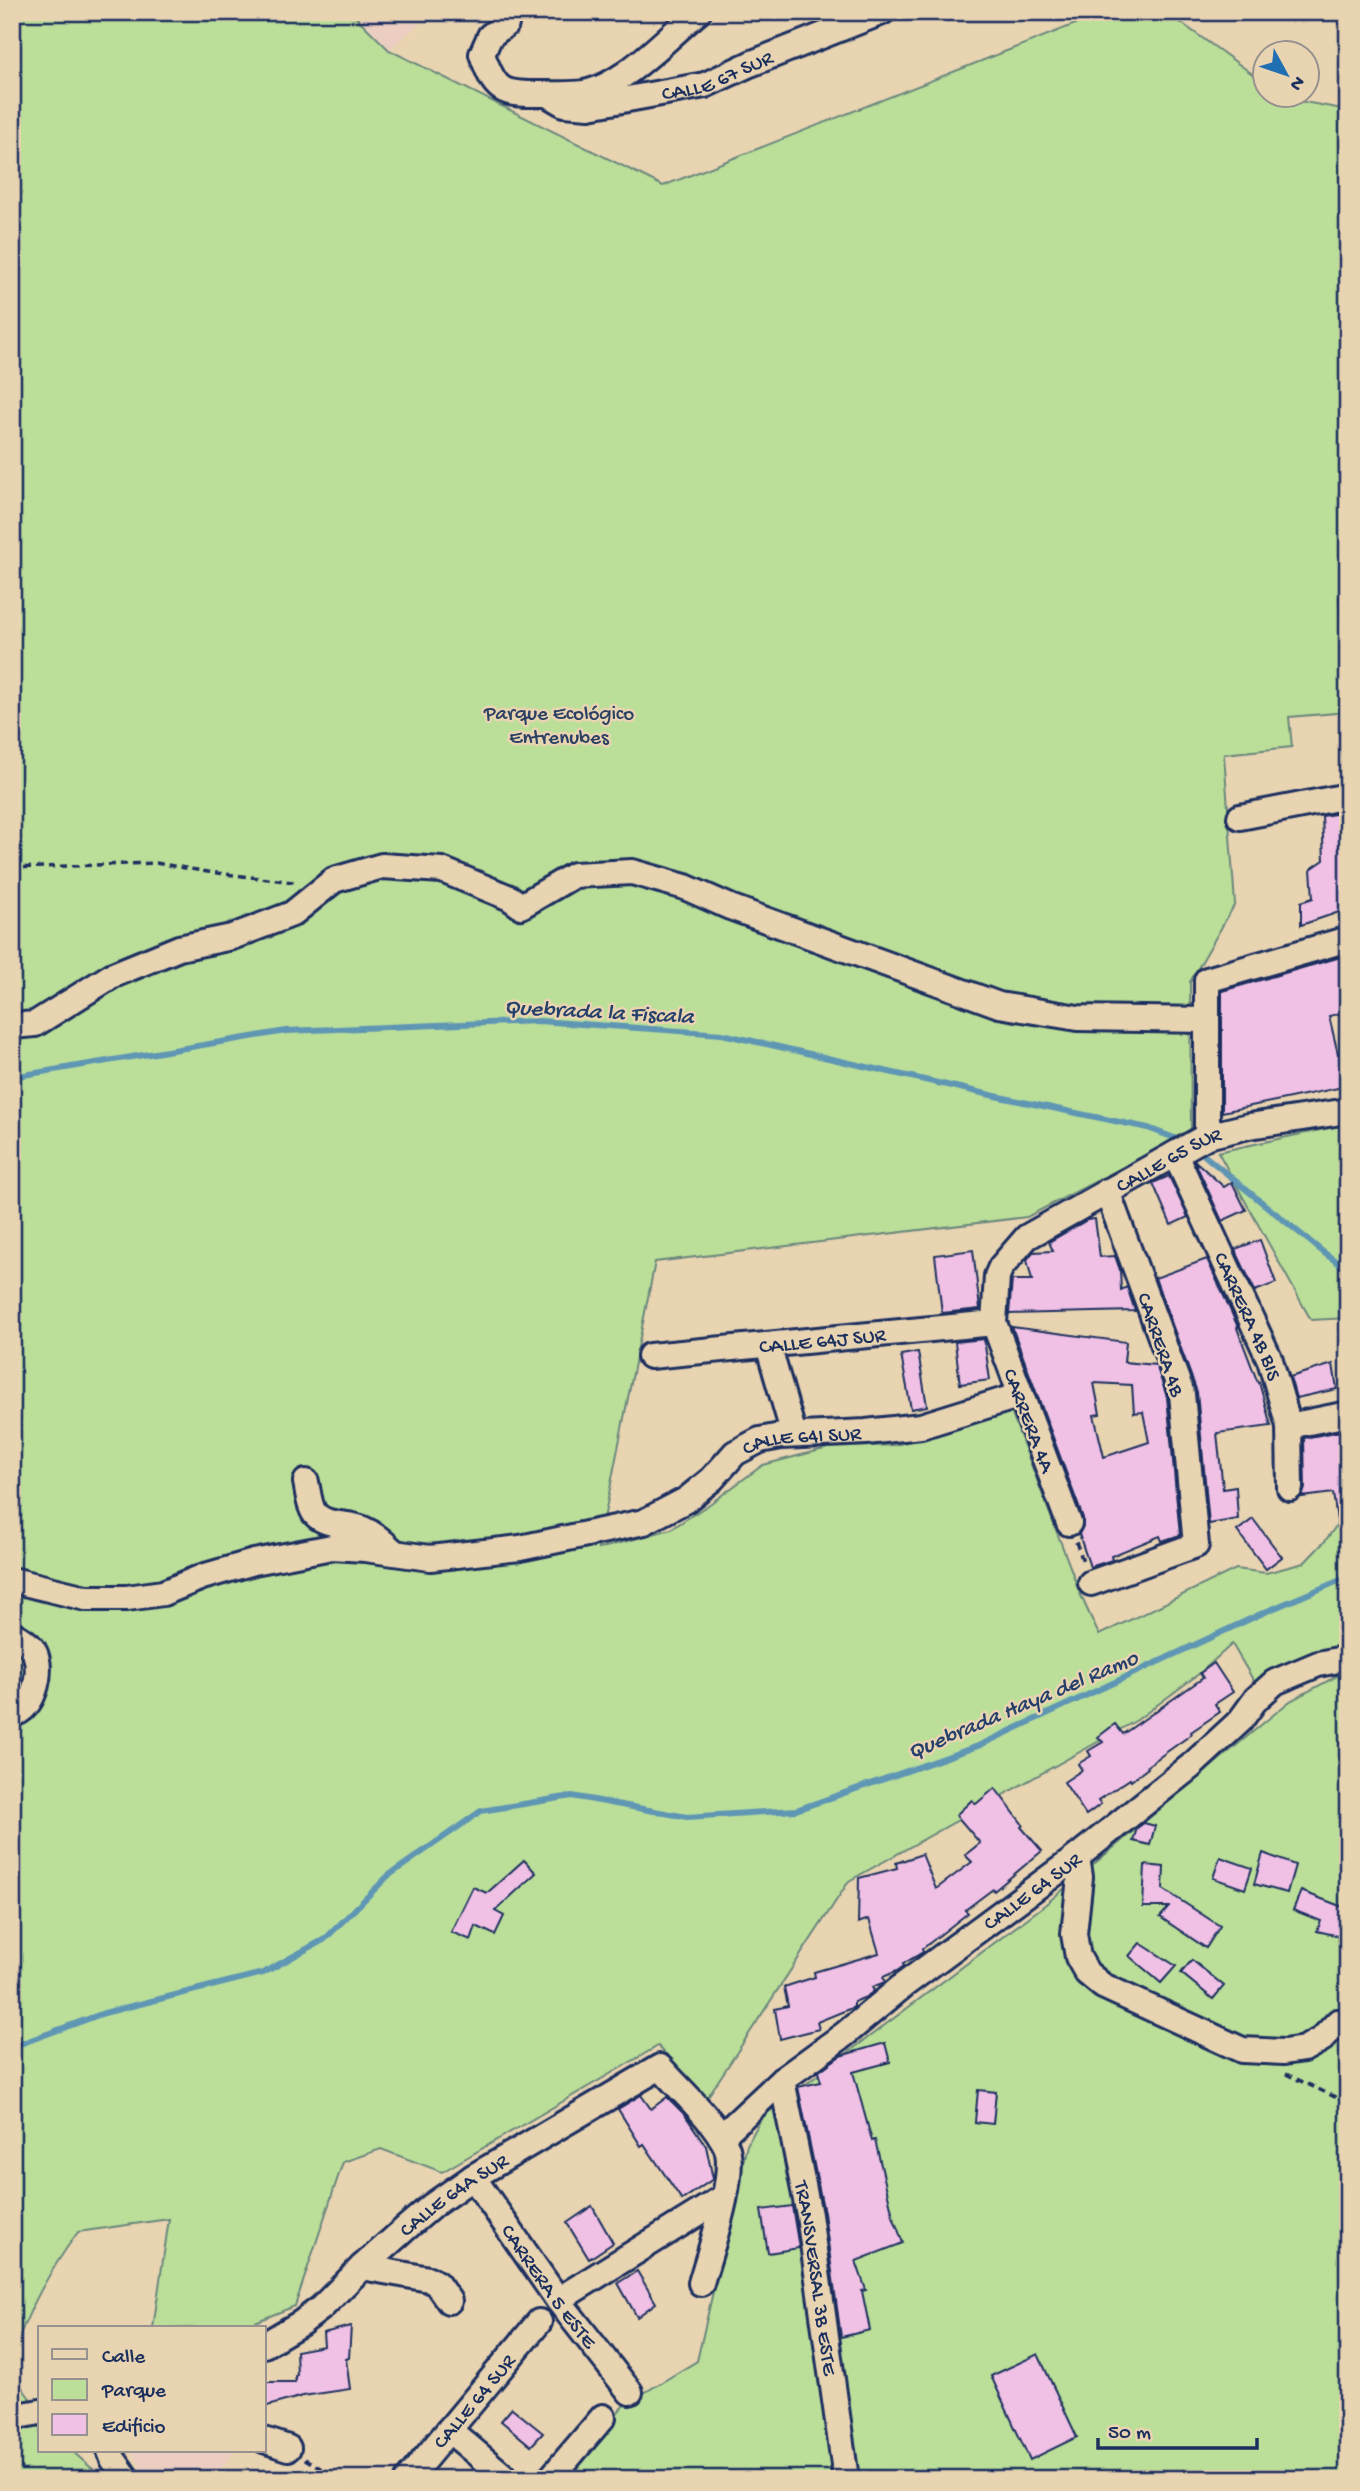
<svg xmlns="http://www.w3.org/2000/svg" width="1360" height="2491" viewBox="0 0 1360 2491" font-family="'Gochi Hand',sans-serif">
<rect width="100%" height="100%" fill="#e9d4b2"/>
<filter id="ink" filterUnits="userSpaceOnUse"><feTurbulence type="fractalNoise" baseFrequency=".0143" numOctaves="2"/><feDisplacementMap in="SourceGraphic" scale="14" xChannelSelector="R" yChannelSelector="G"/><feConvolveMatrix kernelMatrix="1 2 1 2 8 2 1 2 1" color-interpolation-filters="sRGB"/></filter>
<g filter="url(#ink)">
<g fill="#ebcec1">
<polygon points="351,12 432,12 389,50"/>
<polygon points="131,2451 235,2451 213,2479 153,2479 142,2470"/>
</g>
<g fill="#bbdf99" stroke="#6b877c" stroke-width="2">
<path d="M12 12H351L389 50 663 186 1106 12H1166L1265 83 1266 94 1282 95 1288 99 1348 110V598L1339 597 1348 712 1289 717 1292 747 1224 754 1235 904 1190 982 1191 1132 1027 1217 655 1262 598 1549 671 1529 711 1503 763 1465 828 1448 896 1445 1011 1412 1082 1598 1099 1635 1236 1569 1266 1573 1304 1563 1325 1541 1348 1510V1644C1315 1653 1283 1664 1255 1683L1232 1644 1200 1673 1137 1720 849 1881 707 2098 658 2046 442 2172 381 2149 343 2162 295 2306 240 2328H153L169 2219 78 2232C48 2273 30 2307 12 2355Z"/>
<polygon points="1348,1124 1348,1318 1311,1320 1218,1152"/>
<polygon points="1348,1674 1348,2479 560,2479 624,2405 697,2361 747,2145 762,2117 1041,1908 1290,1701 1337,1676"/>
<polygon points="12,2374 40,2412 40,2451 72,2451 104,2479 12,2479"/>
</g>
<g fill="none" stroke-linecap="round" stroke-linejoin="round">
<g stroke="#5f96b4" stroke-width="6">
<polyline points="12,1077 286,1031 539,1021 722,1034 995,1096 1148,1128 1177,1139"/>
<polyline points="1205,1156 1323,1252 1348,1270"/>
<polyline points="12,2047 104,2013 263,1973 325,1939 388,1876 481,1811 572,1796 687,1817 796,1810 978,1746 1265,1612 1348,1577"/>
</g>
</g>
<g fill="#f0c1e5" stroke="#1b2f5e" stroke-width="2" fill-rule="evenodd">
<polygon points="1348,812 1348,909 1301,925 1301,902 1313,898 1311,869 1324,860 1322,816"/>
<polygon points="1348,955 1348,1012 1329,1016 1338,1054 1348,1052 1348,1086 1222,1112 1222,991"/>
<polygon points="1194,1160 1224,1187 1232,1182 1246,1210 1222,1221"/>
<polygon points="1169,1176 1188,1217 1171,1225 1153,1183"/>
<polygon points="1095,1219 1100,1257 1115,1256 1120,1270 1121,1290 1127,1287 1135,1311 1009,1314 1012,1280 1032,1280 1027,1260 1033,1252 1053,1251 1049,1242 1087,1220"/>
<polygon points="1260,1240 1276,1283 1255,1291 1235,1249"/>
<polygon points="973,1250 980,1309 942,1313 935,1255"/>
<polygon points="1207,1259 1238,1327 1237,1328 1258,1383 1259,1382 1271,1426 1217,1433 1223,1489 1236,1487 1238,1519 1209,1524 1197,1392 1155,1278"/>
<path d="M1012 1327 1126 1342 1124 1362 1156 1365 1167 1397 1180 1535 1162 1541 1160 1536 1111 1556 1112 1560 1090 1567 1079 1534 1083 1526V1518ZM1094 1383 1132 1385 1134 1413 1143 1412 1149 1442 1104 1457 1094 1415 1100 1414Z"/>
<polygon points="984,1339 990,1380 960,1384 955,1342"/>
<polygon points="918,1352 927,1406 911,1409 901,1355"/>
<polygon points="1333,1364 1337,1389 1296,1398 1290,1377"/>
<polygon points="1341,1431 1348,1481 1348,1526 1338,1527 1333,1493 1302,1497 1305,1488 1304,1438"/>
<polygon points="1253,1519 1282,1557 1266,1569 1237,1531"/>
<polygon points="1214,1663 1233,1692 1215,1704 1220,1712 1191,1732 1192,1734 1147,1766 1148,1768 1131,1781 1130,1779 1098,1800 1101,1804 1086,1815 1064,1782 1082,1770 1078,1764 1091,1756 1088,1751 1103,1742 1098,1737 1115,1724 1123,1734 1203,1678 1200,1673"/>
<polygon points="995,1788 1023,1825 1021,1827 1042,1851 994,1891 993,1889 965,1910 968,1913 922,1949 923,1952 903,1964 904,1966 897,1971 883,1977 885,1982 872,1987 874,1991 866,1997 854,2002 854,2007 817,2022 819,2029 780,2039 775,2009 788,2006 784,1987 815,1977 814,1972 879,1953 869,1919 858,1923 859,1878 897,1868 896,1863 922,1854 936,1889 972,1862 965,1855 980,1843 956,1815 972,1800 976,1804"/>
<polygon points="1144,1823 1155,1826 1150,1845 1133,1841 1137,1828"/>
<polygon points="1263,1853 1295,1865 1287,1893 1254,1884"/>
<polygon points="1220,1857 1252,1868 1245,1889 1213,1878"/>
<polygon points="524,1860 536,1873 495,1911 504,1916 495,1935 476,1926 471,1940 451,1932 473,1887 487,1893"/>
<polygon points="1145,1865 1164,1867 1163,1889 1220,1926 1206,1948 1160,1917 1169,1907 1143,1907"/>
<polygon points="1301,1891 1348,1909 1348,1938 1317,1931 1321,1921 1293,1910"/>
<polygon points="1140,1943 1176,1966 1161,1983 1129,1956"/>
<polygon points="1192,1960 1224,1986 1213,1999 1181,1973"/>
<polygon points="885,2043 890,2062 853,2072 872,2141 875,2140 893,2216 903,2243 856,2261 866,2290 862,2291 870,2330 841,2337 824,2213 798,2087 821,2082 818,2072 840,2056"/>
<polygon points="978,2090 996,2092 993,2124 975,2122"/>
<polygon points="641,2095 651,2109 667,2097 685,2115 706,2146 713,2179 682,2200 644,2144 641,2146 618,2109"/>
<polygon points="592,2206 613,2243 589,2259 567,2223"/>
<polygon points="792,2206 799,2248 768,2253 761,2210"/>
<polygon points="637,2271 656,2303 637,2317 618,2283"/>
<polygon points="351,2326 349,2358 346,2359 350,2389 303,2396 264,2407 264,2382 295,2382 295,2376 297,2375 296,2351 324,2346 323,2333"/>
<polygon points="1038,2354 1077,2437 1030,2460 991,2376"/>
<polygon points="512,2408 543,2433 531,2446 501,2421"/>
</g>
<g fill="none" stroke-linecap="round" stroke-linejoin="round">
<defs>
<g id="minor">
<path d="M506 24 490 36 482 54C495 91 501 95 541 94 555 94 570 95 584 93 625 85 666 38 698 12"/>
<path id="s1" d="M547 94 564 104 589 106 705 85 750 64 882 12"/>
<polyline points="1240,817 1348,796"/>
<polyline points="12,1026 35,1024 113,975 179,948 232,937 292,914 334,880 382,866 442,870 510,898 521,906 574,875 632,872 685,887 730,907 999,1005 1078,1018 1207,1020"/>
<polyline points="1207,1136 1207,980 1348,939"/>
<path id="s2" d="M1175 1154 1270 1360 1289 1426 1290 1488"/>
<polyline points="768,1345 794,1435"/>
<path id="s3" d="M650 1356 994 1323"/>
<polyline points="1289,1426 1348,1414"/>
<path d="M306 1482C308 1491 309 1506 315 1514 327 1527 347 1522 363 1529 375 1534 384 1543 394 1552"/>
<path id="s4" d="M1069 1523 994 1323 997 1276 1001 1267 1027 1237 1207 1136 1249 1126 1348 1111"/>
<path id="s5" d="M12 1580 86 1598H127L163 1593 202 1577 254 1562 332 1547 365 1549 430 1558 520 1548 644 1522 686 1500 712 1479 735 1453 760 1440 781 1436 866 1432 921 1426 1021 1395"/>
<polyline points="1091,1583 1196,1545 1182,1394 1107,1191"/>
<path d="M12 1634C18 1637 27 1642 31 1647 46 1663 35 1711 12 1714"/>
<polyline points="1077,1857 1080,1877 1074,1934 1078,1957 1087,1973 1103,1986 1242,2050 1284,2052 1304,2049 1322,2039 1338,2022"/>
<path id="s6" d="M782 2080 809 2215 846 2479"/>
<path id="s7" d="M721 2137 782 2080 845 2034 905 1984 1077 1857 1191 1766 1240 1721 1256 1699 1275 1682 1318 1664 1348 1658"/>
<path id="s8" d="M473 2177 558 2300 630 2392"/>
<polyline points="362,2267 429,2279 437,2284 449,2301"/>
<polyline points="558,2300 724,2197"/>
<path id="s9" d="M264 2345 301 2323 321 2308 362 2267 406 2228 433 2205 473 2177 660 2067C679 2089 715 2121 726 2146 738 2172 709 2254 701 2283"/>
<polyline points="12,2417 40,2412"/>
<polyline points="449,2430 507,2479"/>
<polyline points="264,2440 288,2448"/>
<polyline points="110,2451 113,2459 127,2479"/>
<path id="s10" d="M408 2479 539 2322"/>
<polyline points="550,2479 603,2417"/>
</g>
</defs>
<use href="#minor" stroke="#1b2f5e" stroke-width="30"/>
<g stroke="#1b2f5e" stroke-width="3.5" stroke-dasharray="7 5" stroke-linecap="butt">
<polyline points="12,868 156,863 208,872 294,882"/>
<polyline points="1076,1542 1084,1564"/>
<polyline points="1286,2074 1348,2103"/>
<polyline points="305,2459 339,2479"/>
</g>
<use href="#minor" stroke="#e9d4b2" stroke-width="24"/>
</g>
</g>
<g text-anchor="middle" stroke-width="5" stroke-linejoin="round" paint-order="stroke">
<g font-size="21" fill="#1b2f5e" stroke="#e9d4b2">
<text dy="7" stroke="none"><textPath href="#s1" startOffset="177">CALLE 67 SUR</textPath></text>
<text dy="7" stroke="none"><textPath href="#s4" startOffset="472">CALLE 65 SUR</textPath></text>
<text dy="7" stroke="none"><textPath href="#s2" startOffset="178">CARRERA 4B BIS</textPath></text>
<text dy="7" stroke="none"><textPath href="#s3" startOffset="173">CALLE 64J SUR</textPath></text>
<text transform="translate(1162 1344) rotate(71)" y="7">CARRERA 4B</text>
<text transform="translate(1030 1420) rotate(69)" y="7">CARRERA 4A</text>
<text dy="7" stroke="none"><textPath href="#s5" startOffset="830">CALLE 64I SUR</textPath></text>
<text dy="7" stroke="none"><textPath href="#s7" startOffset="397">CALLE 64 SUR</textPath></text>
<text dy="7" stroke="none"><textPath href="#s9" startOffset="243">CALLE 64A SUR</textPath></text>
<text dy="7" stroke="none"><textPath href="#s6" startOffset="201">TRANSVERSAL 3B ESTE</textPath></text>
<text dy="7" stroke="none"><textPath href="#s8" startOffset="133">CARRERA 5 ESTE</textPath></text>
<text dy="7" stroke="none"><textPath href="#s10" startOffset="102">CALLE 64 SUR</textPath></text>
</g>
<g font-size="21" fill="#2b4164" stroke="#e9d4b2">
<text x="559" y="719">Parque Ecológico<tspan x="559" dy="24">Entrenubes</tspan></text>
</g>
<g font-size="23" font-style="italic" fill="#26406c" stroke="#e9d4b2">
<text transform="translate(599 1010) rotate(3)" y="8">Quebrada la Fiscala</text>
<text transform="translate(1022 1703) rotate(-23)" y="8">Quebrada Haya del Ramo</text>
</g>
</g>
<rect width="1360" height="2491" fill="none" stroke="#e9d4b2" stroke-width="42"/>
<rect x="21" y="21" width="1318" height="2449" fill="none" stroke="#1b2f5e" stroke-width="2.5" filter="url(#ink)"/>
<rect x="38" y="2326" width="228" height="126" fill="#e9d4b2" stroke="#979290" stroke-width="2"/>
<rect x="52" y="2349" width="35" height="10" fill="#e9d4b2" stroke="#979290" stroke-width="2"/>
<text x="102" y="2362" font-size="21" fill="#1b2f5e">Calle</text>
<rect x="52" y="2379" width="35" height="21" fill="#bbdf99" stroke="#979290" stroke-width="2"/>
<text x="102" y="2396" font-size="21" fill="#1b2f5e">Parque</text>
<rect x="52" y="2414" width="35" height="21" fill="#f0c1e5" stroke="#979290" stroke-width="2"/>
<text x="102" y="2432" font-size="21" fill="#1b2f5e">Edificio</text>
<g transform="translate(1286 74) rotate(130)"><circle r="33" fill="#e9d4b2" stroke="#979290" stroke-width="2"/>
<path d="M0-5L12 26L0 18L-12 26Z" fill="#1f6fb2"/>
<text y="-10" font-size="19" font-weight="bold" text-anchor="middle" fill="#1b2f5e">N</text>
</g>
<path d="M1098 2438v10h159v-10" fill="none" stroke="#1b2f5e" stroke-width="3.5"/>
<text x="1108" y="2438" font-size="21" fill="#1b2f5e" stroke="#e9d4b2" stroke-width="5" paint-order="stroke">50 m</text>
</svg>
